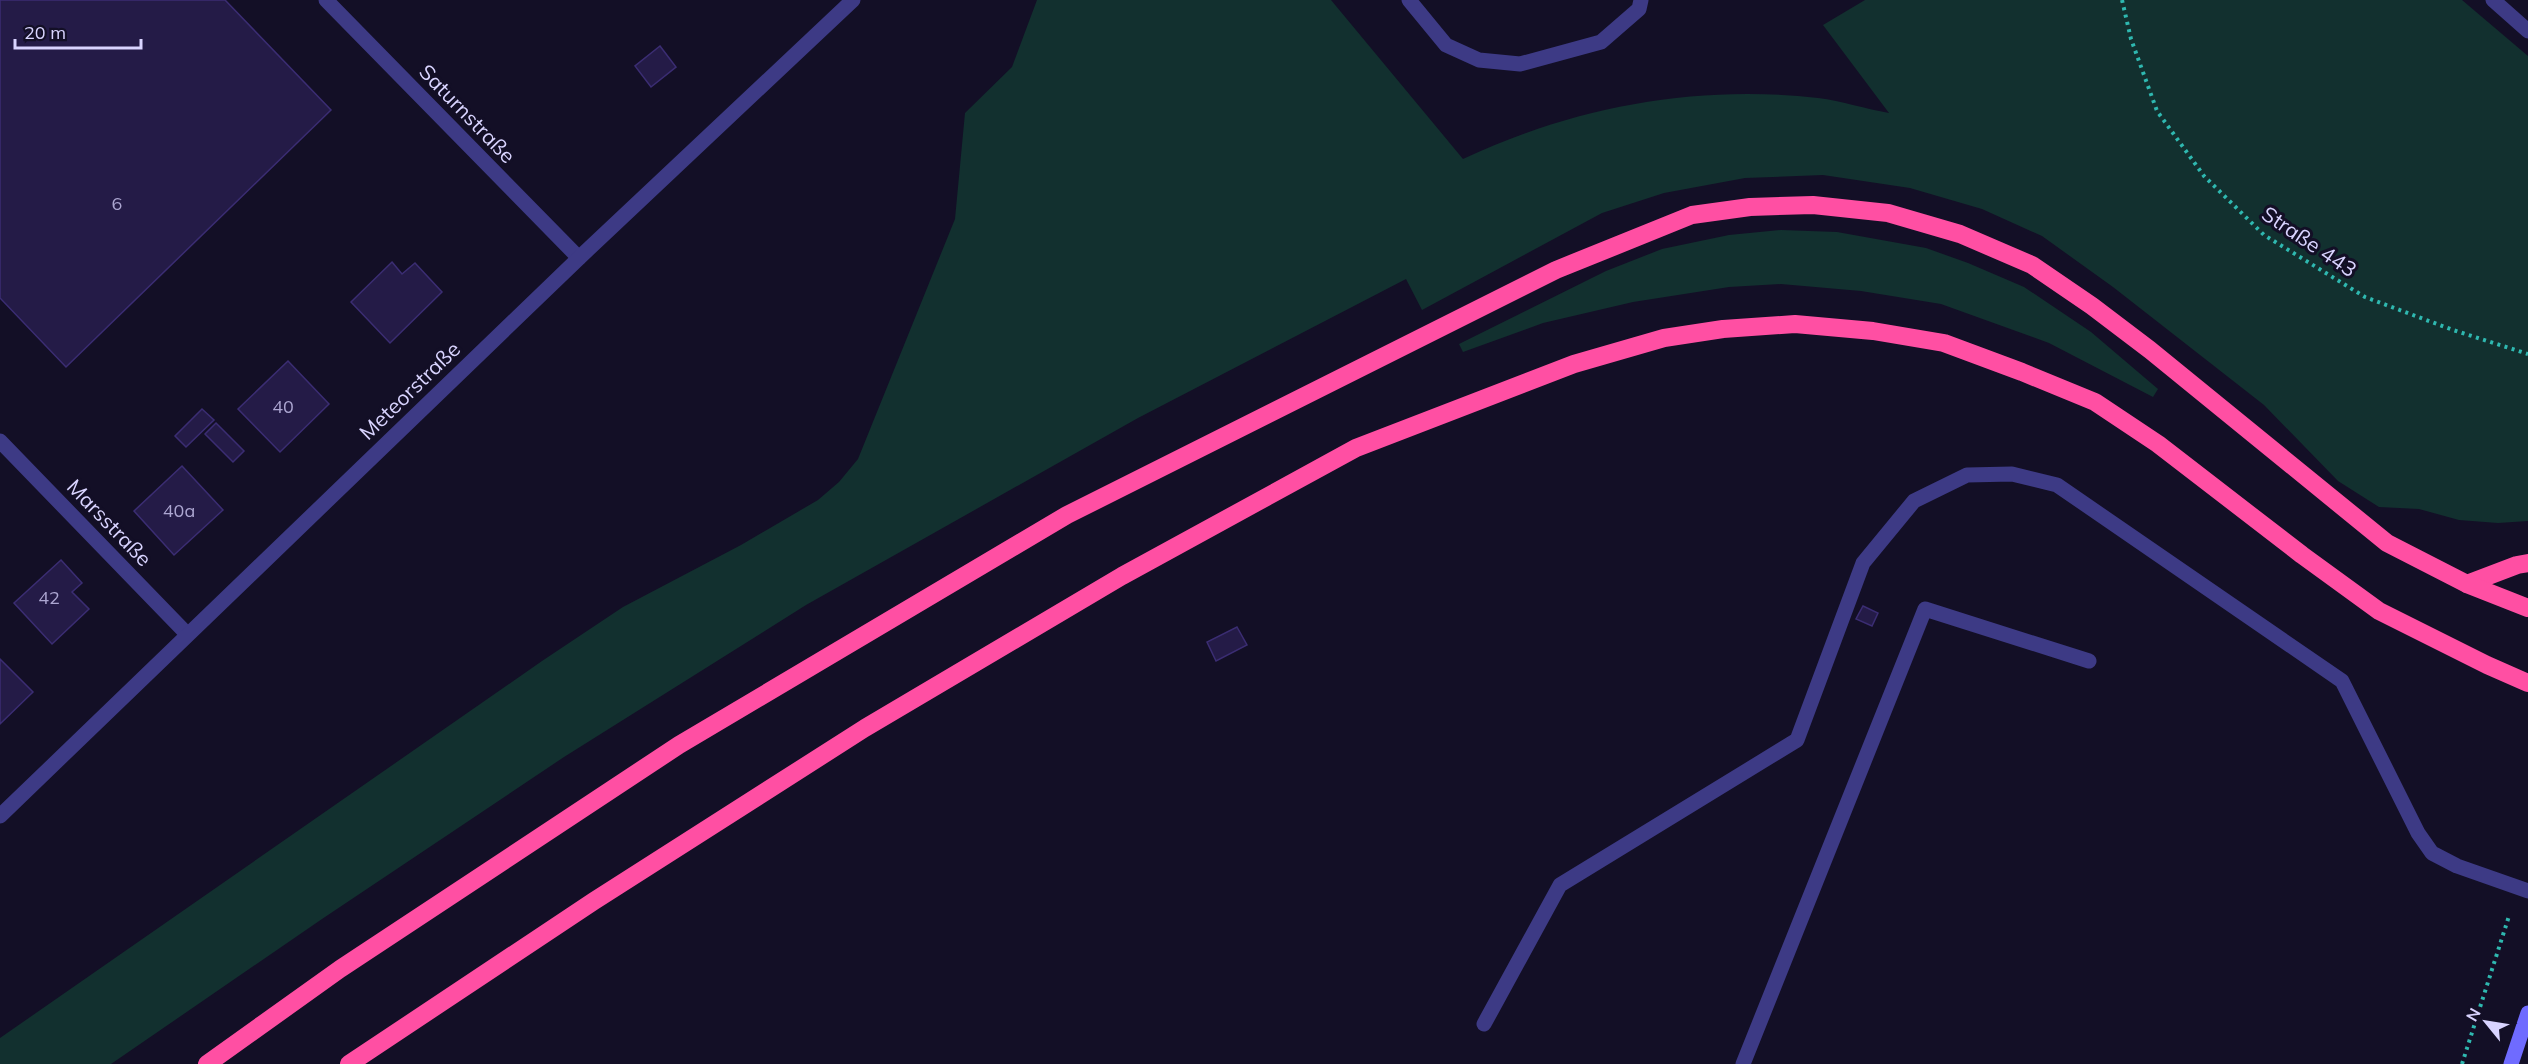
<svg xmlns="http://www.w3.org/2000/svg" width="2528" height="1064" viewBox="0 0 2528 1064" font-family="Mulish,sans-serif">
<rect width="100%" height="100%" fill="#130f26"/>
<g fill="#12302f">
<path d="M1037 0H1331L1463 159C1573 107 1696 84 1818 98 1842 101 1866 109 1889 113L1823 25 1865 0H2462L2528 56V521L2498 523 2459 520 2419 509 2379 507 2338 481 2264 405 2113 287 2042 236 1982 209 1910 188 1823 175 1745 178 1664 193 1602 213 1422 310 1406 279 1138 418 806 605 564 757 322 919 111 1064H0V1038L542 661 623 607 741 545 818 500 839 482 858 459 955 219 965 113 1012 67Z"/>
<polygon points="1781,230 1837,232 1926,248 1968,263 2024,287 2091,332 2158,389 2153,397 2049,343 1941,304 1861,291 1781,284 1729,287 1633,302 1543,323 1463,352 1459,344 1606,271 1662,249 1729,235"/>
</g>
<g fill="#241b47" stroke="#3b2d73" stroke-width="1.5">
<polygon points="0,0 225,0 331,110 66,367 0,298"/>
<polygon points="660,46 676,67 651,87 635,66"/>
<polygon points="392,262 402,274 415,263 442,292 390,343 351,302"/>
<polygon points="288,361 329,404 280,452 238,409"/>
<polygon points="202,409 214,420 186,447 175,436"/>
<polygon points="216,423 244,451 233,462 205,434"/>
<polygon points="182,466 223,510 174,555 134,511"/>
<polygon points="61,560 82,583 72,592 89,609 52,644 14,603"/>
<polygon points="1863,606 1878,613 1872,626 1856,619"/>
<polygon points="1237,627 1247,645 1216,661 1207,642"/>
<polygon points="0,659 33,692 0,724"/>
</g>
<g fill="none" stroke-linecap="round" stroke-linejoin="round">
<g stroke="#2fb8b0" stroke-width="4" stroke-dasharray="3 4.5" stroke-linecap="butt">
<polyline points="2122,0 2131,39 2157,111 2204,176 2264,235 2365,297 2453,330 2528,354"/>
<polyline points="2462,1064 2509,916"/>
</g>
<g stroke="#3d3a85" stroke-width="15">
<polyline points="1409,0 1446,45 1479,60 1520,64 1601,42 1639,9 1641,0"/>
<polyline points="2493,0 2528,31"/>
<polyline points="0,441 187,634"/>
<polyline points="1484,1024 1560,885 1797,740 1863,563 1914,501 1967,475 2012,474 2057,485 2342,681 2418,833 2432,853 2457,866 2528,891"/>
<polyline points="1743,1064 1925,609 2089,661"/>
</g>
<g stroke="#3d3a85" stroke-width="15">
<polyline points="326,0 579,258"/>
<polyline points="0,816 579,258 853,0"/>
</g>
<polyline stroke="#6f6bff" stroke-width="15" points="2511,1064 2528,1013"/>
<g stroke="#ff4fa3" stroke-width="18">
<polyline points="2467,584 2517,565 2528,563"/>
<polyline points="207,1064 340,969 679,745 1067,515 1556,270 1692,215 1750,207 1813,205 1888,213 1960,234 2032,265 2092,306 2150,350 2387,543 2467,584 2528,608"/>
<polyline points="349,1064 594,901 865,728 1122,576 1356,448 1574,364 1664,338 1723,329 1795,324 1873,331 1944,343 2022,372 2095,402 2158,444 2302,555 2379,611 2487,665 2528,683"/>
</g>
</g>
<g text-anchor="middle" stroke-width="6" stroke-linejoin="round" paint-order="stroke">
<g font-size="18" fill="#aca6d1">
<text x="117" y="210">6</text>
<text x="283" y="413">40</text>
<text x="179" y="517">40a</text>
<text x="49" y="604">42</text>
</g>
<g font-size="21" fill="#d9d4ff" stroke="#130f26">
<text transform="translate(467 114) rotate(46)" y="7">Saturnstraße</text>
<text transform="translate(2309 242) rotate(34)" y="7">Straße 443</text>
<text transform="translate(410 391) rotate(-44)" y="7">Meteorstraße</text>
<text transform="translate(109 523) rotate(46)" y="7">Marsstraße</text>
</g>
</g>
<g transform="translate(2486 1022) rotate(300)" stroke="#130f26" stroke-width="4.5" paint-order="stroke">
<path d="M0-4.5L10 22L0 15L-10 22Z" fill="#d9d4ff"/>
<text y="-9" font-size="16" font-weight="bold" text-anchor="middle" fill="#d9d4ff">N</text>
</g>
<path d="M15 39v9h126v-9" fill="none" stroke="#d9d4ff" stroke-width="3"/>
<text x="24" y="39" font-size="18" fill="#d9d4ff" stroke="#130f26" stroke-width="4.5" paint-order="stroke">20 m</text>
</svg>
